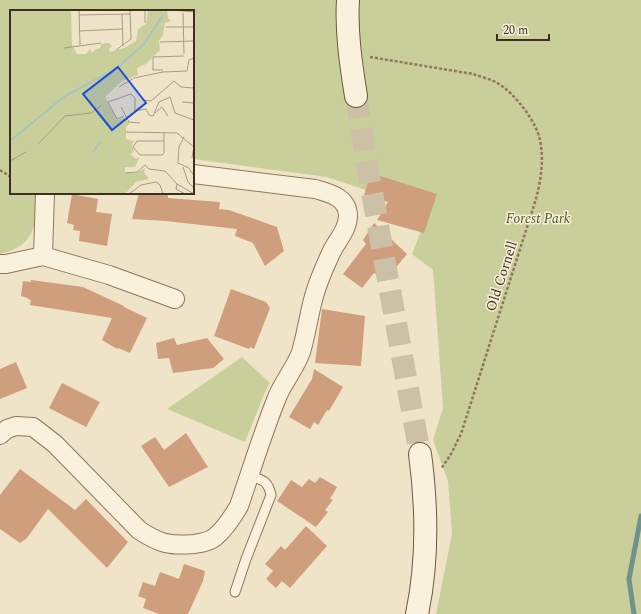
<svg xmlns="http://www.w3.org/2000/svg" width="641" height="614" viewBox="0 0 641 614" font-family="Spectral,serif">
<rect width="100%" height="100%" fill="#f0e4c8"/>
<g fill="#c9cf9b">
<path d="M0 0H641V614H436L452 534 448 481 433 440 443 408 433 270 412 254 424 223 398 201 327 177 193 159V11H11V193H35C36 226 37 244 0 254Z"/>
<polygon points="242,357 270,383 265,392 245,442 167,409"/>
</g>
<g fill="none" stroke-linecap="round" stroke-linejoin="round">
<polyline stroke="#6f938a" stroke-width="5" points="634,614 629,579 641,516"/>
</g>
<g fill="#cf9f7d">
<polygon points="371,173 437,194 424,233 377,220 388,202 364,195"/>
<polygon points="139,193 168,194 168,198 220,202 219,209 229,210 277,227 284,251 265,266 253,243 235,236 237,229 166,221 132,219"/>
<polygon points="72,194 98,199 96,212 112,214 107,246 79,241 80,231 73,230 74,225 67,223"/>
<polygon points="374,223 407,254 385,281 374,273 362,288 343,274 366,244 363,240"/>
<polygon points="31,280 83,287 124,306 124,307 147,318 130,353 118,348 117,349 102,340 112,318 30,305 31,300 28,299 28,298 21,296 23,281 31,282"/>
<polygon points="231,289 266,302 270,308 254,349 250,347 249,349 214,336"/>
<polygon points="322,309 365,316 361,366 315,363"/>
<polygon points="174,338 177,345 207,338 224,359 213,368 173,373 169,358 158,359 156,343"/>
<polygon points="16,362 27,388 0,399 0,369"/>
<polygon points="314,369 343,387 329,411 327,410 318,425 314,422 310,429 289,417 312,379"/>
<polygon points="62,383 100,402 86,427 49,408"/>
<polygon points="186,433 208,467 169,487 141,446 155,437 164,450"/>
<polygon points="20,469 75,510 86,499 128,542 107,568 48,509 27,538 20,543 0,529 0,495"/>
<polygon points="320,477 337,487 330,499 333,500 325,510 328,512 316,527 277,501 291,480 302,487 309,479 315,483"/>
<polygon points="306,526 327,546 290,588 282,581 276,588 266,579 273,571 265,564 281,546 285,550"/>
<polygon points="184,564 205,571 203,581 188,614 159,614 143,608 146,599 138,596 143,582 155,586 160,572 179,579"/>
</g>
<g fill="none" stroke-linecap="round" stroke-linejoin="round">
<polyline stroke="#ccc0a6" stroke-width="22" stroke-dasharray="22 11" stroke-linecap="butt" points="356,96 366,160 420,454"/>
<defs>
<path id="service" d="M235 592 246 559 271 495C268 480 262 480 250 476"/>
<g id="minor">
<polyline points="43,256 45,193"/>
<polyline points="0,264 6,264 43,256 109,275 175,299"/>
<path d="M0 435 7 429 16 426 33 427 55 444 139 530C160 544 170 546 194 544 201 543 209 542 215 537 225 529 232 518 239 506 251 471 262 435 276 400 282 383 295 369 301 352 307 332 309 312 315 293 319 279 325 266 331 253 337 240 348 230 348 215 347 197 329 193 315 189L193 174"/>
</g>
<g id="secondary">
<path d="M348 0C346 32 351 65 356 96"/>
<path d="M417 614C428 562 427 506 420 454"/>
</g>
</defs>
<use href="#service" stroke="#8d765c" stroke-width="11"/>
<use href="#minor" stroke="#8d765c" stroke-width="20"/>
<use href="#secondary" stroke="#6f573f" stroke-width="24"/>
<g stroke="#8d765c" stroke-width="2.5" stroke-dasharray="3 2" stroke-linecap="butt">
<path d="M370 57 473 74C481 77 491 79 499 84 515 94 536 121 540 140 544 160 541 180 536 199L461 434 451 454 441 469"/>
<polyline points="0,170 11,177"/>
</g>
<use href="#service" stroke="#faf1dc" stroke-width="9"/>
<use href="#minor" stroke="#faf1dc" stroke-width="18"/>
<use href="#secondary" stroke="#faf1dc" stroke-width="22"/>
</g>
<g text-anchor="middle" stroke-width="3" stroke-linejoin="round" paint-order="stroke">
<g font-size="14" font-style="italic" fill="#4d5a26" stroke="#f7eed8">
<text x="538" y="223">Forest Park</text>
</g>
<g font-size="14" fill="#3d2e20" stroke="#f7eed8">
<text transform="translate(501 276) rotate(-72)" y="5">Old Cornell</text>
</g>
</g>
<g transform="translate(10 10)">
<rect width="184" height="184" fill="#f0e4c8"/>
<path d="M0 0H61L62 35 67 44H76L80 39 82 43 86 39 90 38 91 34 99 33 102 36 99 39 100 42 114 38 126 31 128 19 136 14 138 0H157L158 8 161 11 155 13 153 25 149 31 150 40 136 54 127 58 128 65 112 71 95 87 107 110 114 108 120 113 116 117V129L124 131 122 135 124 142 120 144 126 149 130 147 125 157H115V163H126L135 158 134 162 139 169 126 172 115 184H0Z" fill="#c9cf9b"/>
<path fill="none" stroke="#a9c4bc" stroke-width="2" d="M0 131 55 86 106 59 134 34 153 5M83 142 90 132"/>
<path fill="none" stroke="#a89b85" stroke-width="1" d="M69 0 70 35M162 0 184 2M173 3 174 44M112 4 113 36M69 5 120 4M135 13V0M156 17H184M69 21 112 19M150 32 184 31M54 38 91 33M106 40 121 29 120 0M153 60H143V47L174 46M109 77 124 68 153 62 177 61 179 50 184 48M134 90 141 91 164 71 171 77 184 78M172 92 184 93M111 97 119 112 130 113M145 103 152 97 158 106M114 106 107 109 98 92 121 84 125 88V101L136 99 139 105 143 106 149 92 160 87 165 103 184 110M115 122 167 123 184 137M154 122V143L152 145H130L123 137 127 131H154M174 127 169 137 168 153 179 158 184 166M28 134 55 106 81 103 91 96M182 148 184 136M0 151 16 142M135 155 139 159 155 161 167 174 184 184M173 157 178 172 184 178M115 163 127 162 135 155M167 174 166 179 175 184M119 184 131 175 146 172 150 175 153 184"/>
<path fill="#1d4ed8" fill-opacity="0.15" stroke="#1d4ed8" stroke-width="2" d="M108 57 136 93 102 120 73 84Z"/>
<rect width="184" height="184" fill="none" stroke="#3d2e20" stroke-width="2"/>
</g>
<path d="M497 34v6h52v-6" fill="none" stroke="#3d2e20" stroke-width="2"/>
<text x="503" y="34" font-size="12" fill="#3d2e20" stroke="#f7eed8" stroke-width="3" paint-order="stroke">20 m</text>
</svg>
